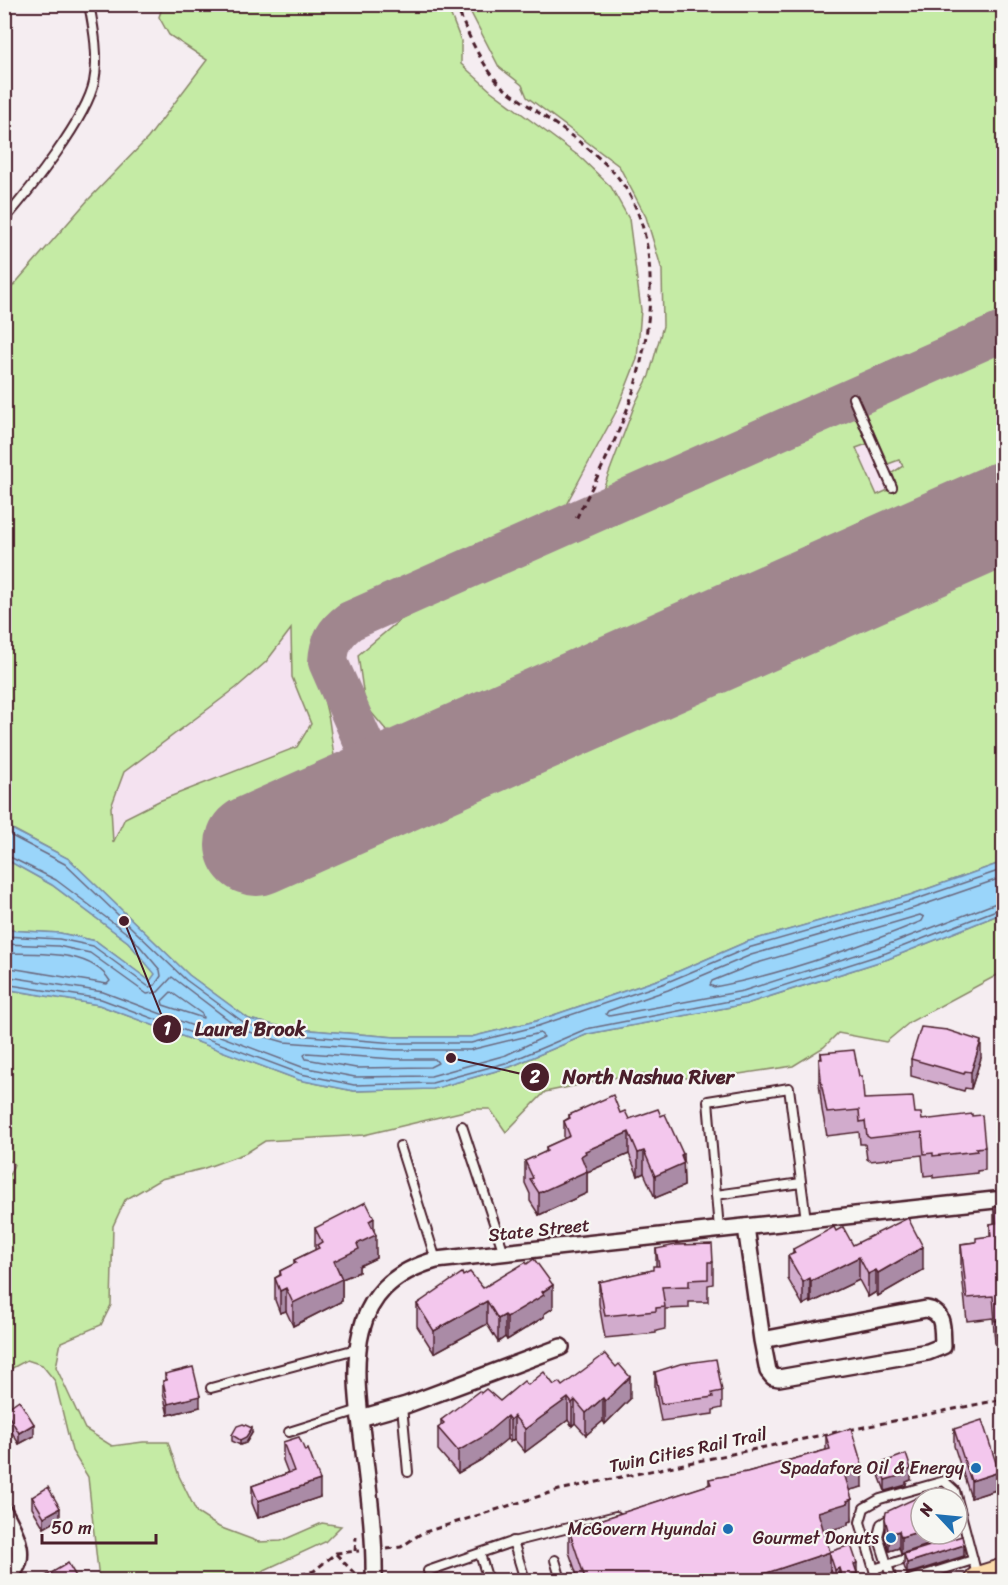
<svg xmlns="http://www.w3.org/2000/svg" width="1008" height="1585" viewBox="0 0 1008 1585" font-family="Sriracha,sans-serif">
<rect width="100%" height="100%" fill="#f5edf1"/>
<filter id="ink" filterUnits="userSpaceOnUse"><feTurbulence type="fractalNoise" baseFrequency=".0167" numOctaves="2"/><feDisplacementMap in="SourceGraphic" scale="12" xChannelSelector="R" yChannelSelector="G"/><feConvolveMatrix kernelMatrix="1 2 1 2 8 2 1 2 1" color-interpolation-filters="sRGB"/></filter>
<g filter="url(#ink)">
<polygon fill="#f4e2f0" points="1003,182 1003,812 590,936 51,840 118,745 508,481"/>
<g fill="#c5eba5" stroke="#888568" stroke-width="1.5" fill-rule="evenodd">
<path d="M163 5H447L461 41V64L491 91 580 157 611 187 629 219 641 310 637 359 617 410 561 514 341 610 324 626 315 661 329 720 336 771 239 816 269 878 1003 552V862L910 895 746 942 663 978 536 1021 471 1037H395L286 1028 249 1019 189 975 69 859 5 825V295L88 200 148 138 207 60 169 35 159 17ZM291 629 292 677 311 724 297 747 159 801 125 818 113 843 111 807 124 772 236 688 266 662Z"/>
<polygon points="467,5 1003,5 1003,316 601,494 635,404 649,376 663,326 662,270 646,217 619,166 527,97 522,85 499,67"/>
<polygon points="1003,348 1003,474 398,744 365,705 358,655 400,620 515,562 853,412 867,444 856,448 877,495 897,486 892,473 903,466 899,460 888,464 863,408 931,376"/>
<polygon points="4,841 11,862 52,885 128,942 156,974 151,982 96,941 60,933 5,930"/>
<polygon points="1003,913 1003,972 910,1022 886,1042 838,1033 824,1047 793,1066 699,1080 669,1075 632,1074 545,1092 506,1132 490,1109 473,1109 364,1135 265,1141 246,1153 202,1169 161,1179 125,1200 113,1226 111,1305 101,1325 61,1342 56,1367 85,1429 112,1446 143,1442 168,1442 179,1476 197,1513 219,1527 259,1542 281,1541 322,1523 341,1526 325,1542 243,1580 99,1580 88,1477 72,1451 55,1381 42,1365 27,1360 5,1372 4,1189 14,1164 4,1156 5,989 99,1005 299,1080 354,1091 433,1089 510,1067 588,1034 746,1004 888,959"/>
</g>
<polygon fill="#9ad5fa" stroke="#7a8ca7" stroke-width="1.5" points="4,825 69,859 189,975 249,1019 286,1028 395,1037 471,1037 536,1021 663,978 746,942 910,895 1003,862 1003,913 888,959 746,1004 588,1034 510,1067 433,1089 354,1091 299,1080 99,1005 5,989 5,930 60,933 96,941 150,981 155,974 128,942 52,885 5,859"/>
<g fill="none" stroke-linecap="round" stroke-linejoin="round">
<g stroke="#6a687e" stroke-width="1.5">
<polyline points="4,832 65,864 186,980 246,1024 285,1034 395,1043 471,1043 538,1026 665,983 748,948 911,901 1004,869"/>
<polyline points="4,854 56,880 132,937 160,970 161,976 155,985 149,987 93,946 59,939 4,936"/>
<polyline points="1004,877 914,908 751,955 668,990 608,1011 606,1014 609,1016 743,991 884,946 1004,900"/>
<path d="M920 915 924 917 922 921C856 948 784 974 714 987L710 985 712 981 754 964Z"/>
<polyline points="4,944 58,946 90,953 147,994 158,992 172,977 242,1030 284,1042 395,1050 470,1050 540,1033 544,1037 506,1055 431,1076 355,1077 302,1067 103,992 4,976"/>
<path d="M4 953C38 954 90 949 110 981L107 984 4 967"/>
<polyline points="4,984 101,999 301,1074 354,1085 432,1083 509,1062 586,1029 745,998 886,953 1004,907"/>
<polygon points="171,992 202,1014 203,1018 163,1005 162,1001"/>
<polygon points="307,1053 395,1059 435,1059 438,1063 430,1067 356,1068 306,1059 304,1055"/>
</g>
<path stroke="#a0868e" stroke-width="40" d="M384 789 328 662C329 643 335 632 350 621L1004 331"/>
<polyline stroke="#a0868e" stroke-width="102" points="256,845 1004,513"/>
<defs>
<g id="service">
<path d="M4 220C29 191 87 118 94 82 99 56 94 30 89 4"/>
<polyline points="853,398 892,487"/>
<polyline points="462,1126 504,1253"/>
<polyline points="400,1146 436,1260"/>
<polyline points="716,1195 801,1183"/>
<polyline points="719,1229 708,1101 789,1088 806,1220"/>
<polyline points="211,1388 356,1349"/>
<polyline points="402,1406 408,1472"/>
<polyline points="289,1432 359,1410"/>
<polyline points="936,1534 941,1548"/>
<polyline points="513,1541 525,1580"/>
<polyline points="480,1554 488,1580"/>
<polyline points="555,1560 561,1580"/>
<polyline points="874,1569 912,1557"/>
<polyline points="428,1571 509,1543 616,1516"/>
<polyline points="877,1580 860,1522 864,1508 880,1499 944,1481 955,1491 977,1575"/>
<polyline points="892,1580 878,1536 881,1524 894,1516"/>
<polyline points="909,1580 973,1560"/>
</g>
<g id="minor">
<path d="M746 1227 762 1340 926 1309C945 1312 942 1329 943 1346L928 1352 779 1378 773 1377 768 1371 762 1340"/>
<polyline points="360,1418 406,1405 561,1347"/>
<path d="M4 1512C16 1533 32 1562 4 1579"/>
<path d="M374 1580C375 1538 369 1494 364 1452 355 1374 338 1287 436 1260L1004 1199"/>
</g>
<polyline id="trunk" points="978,1580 1004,1572"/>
</defs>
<use href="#service" stroke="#4a1f2b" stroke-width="12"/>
<use href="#minor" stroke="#4a1f2b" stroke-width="20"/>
<use href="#trunk" stroke="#4a1f2b" stroke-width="30"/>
<g stroke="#4a1f2b" stroke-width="3" stroke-dasharray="6 4.5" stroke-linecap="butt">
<path d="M456 4C467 34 480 62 501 86 534 111 596 148 620 180 663 238 653 326 633 392 619 437 596 479 575 521"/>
<polyline points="849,1430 1004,1399"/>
<polyline points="387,1549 401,1547 422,1533 559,1490 837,1432"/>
<polyline points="355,1551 356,1537"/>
<polyline points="336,1554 357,1576"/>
<polyline points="280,1580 314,1571 336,1553 359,1551"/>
</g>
<use href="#service" stroke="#f6f6f2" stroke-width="8"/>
<use href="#minor" stroke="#f6f6f2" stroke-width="15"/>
<use href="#trunk" stroke="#fcdcac" stroke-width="26"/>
</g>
<g fill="#d1abcc" stroke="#4a1f2b" stroke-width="1.5">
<polygon points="821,1053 864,1099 915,1113 922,1120 972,1116 985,1147 985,1170 977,1171 977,1173 933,1178 933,1175 924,1176 922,1155 870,1161 867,1159 865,1144 860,1144 859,1132 827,1136 822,1110 819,1082 819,1059 821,1059"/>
<polygon points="981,1058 971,1089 965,1088 964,1091 911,1076 911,1059"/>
<polygon points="620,1113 683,1161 684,1186 655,1198 644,1173 638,1176 629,1154 587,1172 587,1193 539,1215 530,1201 530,1194 525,1183 525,1161 546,1152 546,1147 564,1139 564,1121 569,1118 569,1115"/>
<polygon points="1004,1206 1004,1346 1003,1346 1002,1342 995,1343 993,1318 967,1321 961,1266 961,1244 976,1242 990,1236 990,1224 994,1224 994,1207"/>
<polygon points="315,1228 374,1231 376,1258 359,1266 359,1272 342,1279 342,1301 293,1326 286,1311 280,1313 275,1300 275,1278 280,1275 280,1271 294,1264 294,1260 315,1250"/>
<polygon points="853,1245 923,1270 878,1296 876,1292 868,1297 859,1280 811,1303 810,1301 803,1305 788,1279 788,1256 793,1254 793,1249"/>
<polygon points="656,1249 713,1262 713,1284 708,1285 708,1302 689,1302 689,1308 665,1309 665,1329 656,1331 656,1333 605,1338 599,1304 599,1282 653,1270 656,1266"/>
<polygon points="463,1276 483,1288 553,1308 544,1314 544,1317 507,1340 505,1337 498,1342 487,1324 434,1353 417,1326 417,1304"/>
<polygon points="655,1372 722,1391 722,1408 713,1410 713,1414 661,1421 655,1389"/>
<polygon points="165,1374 200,1407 168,1415 163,1393 163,1381 165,1381"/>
<polygon points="528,1385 554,1385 630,1399 605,1424 603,1421 586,1435 575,1423 572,1426 568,1420 525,1452 514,1439 510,1442 507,1439 481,1460 458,1473 438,1450 438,1428 441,1426 441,1420 481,1393 500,1401"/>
<polygon points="5,1410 34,1436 19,1444 5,1421"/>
<polygon points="954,1429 999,1489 971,1498 954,1446"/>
<polygon points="252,1433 246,1443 240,1445 232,1441 232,1435"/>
<polygon points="826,1436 862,1487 849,1490 852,1521 848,1522 848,1525 824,1532 830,1552 857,1571 857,1581 839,1581 839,1580 835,1581 830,1567 830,1574 809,1581 579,1581 569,1552 569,1530 709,1485 709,1479 747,1472 826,1450"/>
<polygon points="283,1442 305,1451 320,1497 258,1518 252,1503 252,1486 288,1473 283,1460"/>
<polygon points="879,1464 911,1480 906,1482 906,1485 885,1491 879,1475"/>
<polygon points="32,1497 60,1519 44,1528 32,1508"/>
<polygon points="885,1519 928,1534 928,1545 901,1554 899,1548 889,1551 885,1536"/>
<polygon points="904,1554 964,1556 907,1574 904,1566"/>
</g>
<g fill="#aa8ba6" stroke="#4a1f2b" stroke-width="1.5">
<polygon points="981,1041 981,1058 971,1089 971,1072"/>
<polygon points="629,1132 629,1154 587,1172 587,1193 539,1215 539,1193 585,1151"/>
<polygon points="644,1151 644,1173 638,1176 638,1153"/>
<polygon points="683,1154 684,1186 655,1198 655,1176"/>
<polygon points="374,1218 374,1236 376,1235 376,1258 359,1266 359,1272 342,1279 342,1301 293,1326 293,1303 334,1261 357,1244 369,1221"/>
<polygon points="923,1247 923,1270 878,1296 878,1273"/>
<polygon points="859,1257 859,1280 811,1303 811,1281"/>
<polygon points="876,1270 876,1292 868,1297 868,1274"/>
<polygon points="810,1278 810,1301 803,1305 803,1282"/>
<polygon points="553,1285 553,1308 544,1314 544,1317 507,1340 507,1317"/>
<polygon points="286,1288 286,1311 280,1313 280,1291"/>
<polygon points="487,1301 487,1324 434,1353 434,1331"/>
<polygon points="505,1315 505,1337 498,1342 498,1319"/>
<polygon points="630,1377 630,1399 605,1424 605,1401"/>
<polygon points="200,1396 200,1407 168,1415 168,1404"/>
<polygon points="568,1398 568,1420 525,1452 525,1429"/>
<polygon points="603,1398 603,1421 586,1435 586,1413"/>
<polygon points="575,1400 575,1423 572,1426 572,1403"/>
<polygon points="507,1416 507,1439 481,1460 458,1473 458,1451"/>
<polygon points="514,1416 514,1439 510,1442 510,1420"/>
<polygon points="34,1424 34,1436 19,1444 19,1433"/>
<polygon points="252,1428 252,1433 246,1443 240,1445 240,1440"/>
<polygon points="862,1465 862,1487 843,1492 843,1470"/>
<polygon points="911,1469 911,1480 906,1482 906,1485 885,1491 885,1480"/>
<polygon points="999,1472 999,1489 971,1498 971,1481"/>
<polygon points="320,1480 320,1497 258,1518 258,1501"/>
<polygon points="852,1499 852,1521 848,1522 848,1525 818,1534 818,1512"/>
<polygon points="60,1508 60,1519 44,1528 44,1517"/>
<polygon points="899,1531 899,1548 889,1551 889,1534"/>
<polygon points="921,1531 921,1534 928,1534 928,1545 901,1554 901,1537"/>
<polygon points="964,1545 964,1556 907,1574 907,1563"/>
<polygon points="830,1552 830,1574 809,1581 742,1581"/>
<polygon points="857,1563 857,1581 842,1581 842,1578 854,1564"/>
<polygon points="839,1568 839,1580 835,1581 835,1570"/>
</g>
<g fill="#f3c7ed" stroke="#4a1f2b" stroke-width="1.5">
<polygon points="921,1027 947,1030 981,1041 971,1072 965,1071 964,1074 911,1059"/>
<polygon points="854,1050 859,1076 862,1076 864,1099 913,1097 915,1113 921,1113 922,1120 972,1114 972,1116 982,1115 985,1147 976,1148 977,1151 933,1156 933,1153 924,1154 922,1132 870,1138 867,1136 865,1121 860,1122 859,1110 827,1113 822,1087 819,1059 822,1059 821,1053"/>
<polygon points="613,1095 620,1113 625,1111 629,1119 658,1109 661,1116 665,1114 683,1154 681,1155 684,1163 655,1176 644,1151 638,1153 629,1132 585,1151 586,1153 581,1156 587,1171 539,1193 530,1179 533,1178 525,1161 547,1151 546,1147 570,1136 564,1121 570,1118 569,1115"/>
<polygon points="366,1202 374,1218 369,1221 376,1235 357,1244 359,1249 334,1261 342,1279 293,1303 286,1288 280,1291 275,1278 281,1275 280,1271 296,1263 294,1260 319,1248 317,1245 322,1242 315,1228"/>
<polygon points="1004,1206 1004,1323 1003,1323 1002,1320 995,1321 993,1296 967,1298 961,1244 976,1242 976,1238 991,1236 990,1224 996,1223 994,1207"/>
<polygon points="908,1218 923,1247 878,1273 876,1270 868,1274 859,1257 811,1281 810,1278 803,1282 788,1256 795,1253 793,1249 834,1227 836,1231 843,1227 853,1245"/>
<polygon points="712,1244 713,1262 708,1262 708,1279 689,1280 689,1286 662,1287 665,1307 656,1308 656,1311 605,1316 599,1282 653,1270 653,1266 659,1266 656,1249 676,1245"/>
<polygon points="534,1259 553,1285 542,1292 544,1295 507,1317 505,1315 498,1319 487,1301 434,1331 417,1304 462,1273 463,1276 470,1272 483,1288 526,1262 527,1264"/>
<polygon points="605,1354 616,1367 619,1364 630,1377 605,1401 603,1398 586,1413 575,1400 572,1403 568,1398 525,1429 514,1416 510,1420 507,1416 481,1438 458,1451 438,1428 444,1423 441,1420 479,1391 481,1393 486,1389 500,1401 524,1381 528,1385 544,1372 554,1385 559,1382 562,1386"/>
<polygon points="716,1359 722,1391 712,1393 713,1397 661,1404 655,1372 680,1364"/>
<polygon points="193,1367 200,1396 168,1404 163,1381 167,1380 165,1374"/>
<polygon points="19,1400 34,1424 19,1433 5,1410"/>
<polygon points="982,1420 999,1472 971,1481 954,1429"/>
<polygon points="243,1424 252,1428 246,1437 240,1440 232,1435 237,1426"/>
<polygon points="851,1428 862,1465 843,1470 852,1499 847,1501 848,1503 818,1512 830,1552 742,1581 586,1581 569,1530 711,1484 709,1479 747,1472 830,1449 826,1436"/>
<polygon points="299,1437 305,1451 308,1449 320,1480 258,1501 252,1486 294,1471 283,1442"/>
<polygon points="906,1454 911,1469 906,1471 906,1474 885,1480 879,1464"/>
<polygon points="48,1487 60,1508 44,1517 32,1497"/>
<polygon points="918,1497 921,1507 921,1531 901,1537 899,1531 889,1534 885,1519 886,1512"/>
<polygon points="962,1536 964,1545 907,1563 904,1554"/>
<polygon points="851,1545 857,1563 854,1564 857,1573 842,1578 839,1568 835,1570 830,1555 830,1552 829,1552"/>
<polygon points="68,1563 77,1578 73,1581 49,1581 46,1576"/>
</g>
</g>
<g fill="#1f6fb2" stroke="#f6f6f2" stroke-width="2">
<circle cx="976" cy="1468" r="6"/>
<circle cx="728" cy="1529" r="6"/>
<circle cx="891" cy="1538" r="6"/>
</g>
<g text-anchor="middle" stroke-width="4.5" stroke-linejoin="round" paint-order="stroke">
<g font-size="18" fill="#4a1f2b" stroke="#f6f6f2">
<text transform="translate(539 1230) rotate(-6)" y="6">State Street</text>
<text transform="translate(688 1450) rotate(-12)" y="6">Twin Cities Rail Trail</text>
</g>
<g font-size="18" fill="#4a1f2b" stroke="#f6f6f2" text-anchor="end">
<text x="964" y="1474">Spadafore Oil &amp; Energy</text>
<text x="716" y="1535">McGovern Hyundai</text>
<text x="879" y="1544">Gourmet Donuts</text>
</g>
</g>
<path fill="none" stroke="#4a1f2b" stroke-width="2" d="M124 921L167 1029M451 1058L535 1077"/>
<g fill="#4a1f2b" stroke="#f6f6f2" stroke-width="2">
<circle cx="124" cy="921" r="6"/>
<circle cx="451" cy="1058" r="6"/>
<circle cx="167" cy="1029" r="15"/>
<circle cx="535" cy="1077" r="15"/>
</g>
<g font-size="18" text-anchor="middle" font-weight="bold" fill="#fff">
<text x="167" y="1035">1</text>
<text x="535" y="1083">2</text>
</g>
<g font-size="20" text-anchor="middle" font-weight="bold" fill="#4a1f2b" stroke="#f6f6f2" stroke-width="4.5" stroke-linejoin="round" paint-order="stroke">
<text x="250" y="1036">Laurel Brook</text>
<text x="648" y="1084">North Nashua River</text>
</g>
<rect width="1008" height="1585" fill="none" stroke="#f6f6f2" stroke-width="24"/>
<rect x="12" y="12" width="984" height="1561" fill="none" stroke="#4a1f2b" stroke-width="2" filter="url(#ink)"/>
<g transform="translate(939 1516) rotate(296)"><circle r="28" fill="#f6f6f2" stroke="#b1a0a2" stroke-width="1.5"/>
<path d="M0-4.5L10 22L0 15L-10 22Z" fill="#1f6fb2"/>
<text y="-9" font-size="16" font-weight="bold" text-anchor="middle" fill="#4a1f2b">N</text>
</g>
<path d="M42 1534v9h114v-9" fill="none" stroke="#4a1f2b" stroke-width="3"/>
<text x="51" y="1534" font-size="18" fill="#4a1f2b" stroke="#f6f6f2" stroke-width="4.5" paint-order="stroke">50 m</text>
</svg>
